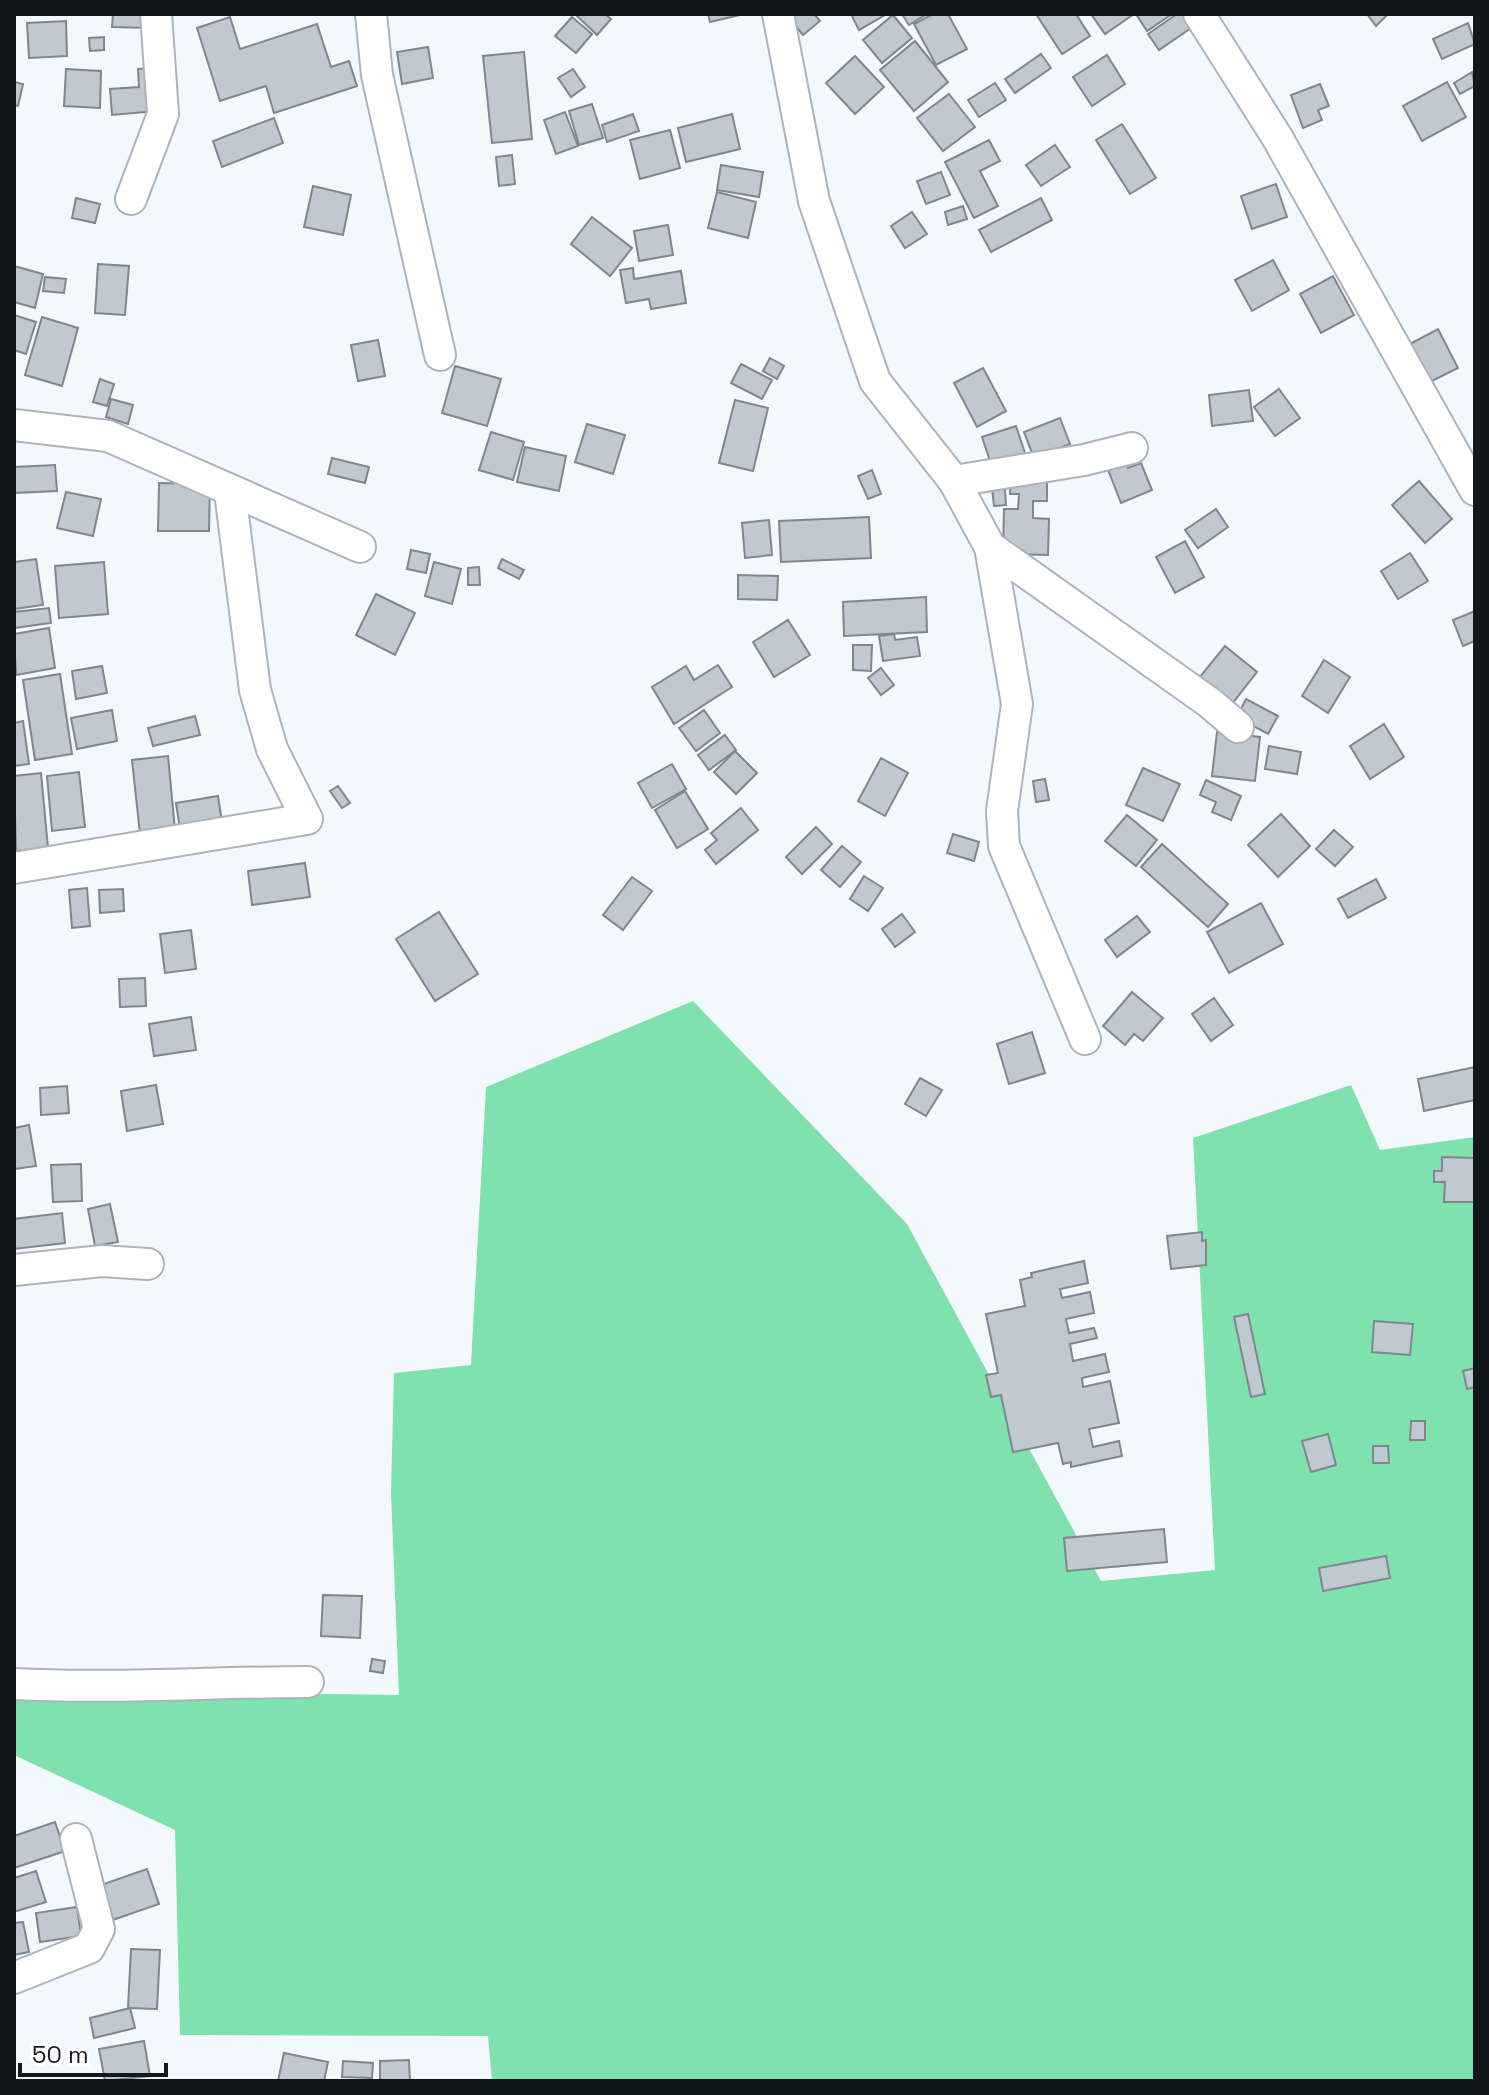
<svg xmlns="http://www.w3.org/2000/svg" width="1489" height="2095" viewBox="0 0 1489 2095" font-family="'Space Grotesk',sans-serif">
<rect width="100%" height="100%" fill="#f3f8fd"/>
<polygon fill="#7fe1ae" points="693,1001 907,1224 1101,1581 1215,1570 1193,1138 1351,1085 1380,1150 1475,1137 1475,2081 492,2081 488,2036 180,2035 175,1830 14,1755 14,1690 399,1695 391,1492 394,1373 471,1365 486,1087"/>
<g fill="#c0c8d1" stroke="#7f868e" stroke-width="2">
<polygon points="113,14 151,14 150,28 112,27"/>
<polygon points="579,14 605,14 611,19 597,35 577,16"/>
<polygon points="708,14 744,14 710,22"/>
<polygon points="786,14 814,14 820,21 803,35"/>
<polygon points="851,14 884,14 885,15 859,30"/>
<polygon points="902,14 927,14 909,25"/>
<polygon points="933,14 948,14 967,49 936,65 914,24"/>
<polygon points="1036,14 1076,14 1090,36 1062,54"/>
<polygon points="1091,14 1134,14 1105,34"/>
<polygon points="1136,14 1172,14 1147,31"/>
<polygon points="1177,14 1186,14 1194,26 1159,50 1148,34"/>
<polygon points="1367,14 1388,14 1376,26"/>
<polygon points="893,15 912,38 882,63 863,40"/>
<polygon points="230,17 240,49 317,24 331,67 349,61 357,86 274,113 266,86 220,101 197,28"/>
<polygon points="572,17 592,34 576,53 555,36"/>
<polygon points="66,21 67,56 29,58 27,23"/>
<polygon points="1468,23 1475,44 1442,59 1433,39"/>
<polygon points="104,37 104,50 90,51 89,38"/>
<polygon points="915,41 948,82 914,111 880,70"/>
<polygon points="428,47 433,78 402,84 397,52"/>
<polygon points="524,52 532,139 492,143 483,56"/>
<polygon points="1041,54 1051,68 1015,93 1005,79"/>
<polygon points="1107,55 1125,84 1092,106 1073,77"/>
<polygon points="855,56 884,87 855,114 826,83"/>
<polygon points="152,68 156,111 112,115 110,89 139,87 138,69"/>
<polygon points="66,69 101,71 100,108 64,106"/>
<polygon points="573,69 585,87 571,97 558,78"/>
<polygon points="1472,72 1475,86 1460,94 1454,83"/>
<polygon points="14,82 23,84 18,106 14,105"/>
<polygon points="1447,82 1466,117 1422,141 1403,106"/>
<polygon points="995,83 1006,100 979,117 968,100"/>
<polygon points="1320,84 1329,106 1318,110 1322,120 1303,128 1291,95"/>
<polygon points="949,94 975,127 943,151 917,118"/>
<polygon points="592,104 603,138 579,145 569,111"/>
<polygon points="565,112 578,146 556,154 544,120"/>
<polygon points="633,114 639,131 607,142 602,125"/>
<polygon points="732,114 740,149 686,162 678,128"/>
<polygon points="274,118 283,143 222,167 213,141"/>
<polygon points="1122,124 1156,178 1130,194 1096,140"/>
<polygon points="670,130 680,168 640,179 630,140"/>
<polygon points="989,140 1000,161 980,171 998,206 974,218 945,162"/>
<polygon points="1055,145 1070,167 1041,186 1026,165"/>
<polygon points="512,155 515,184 499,186 496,157"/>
<polygon points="721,165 763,172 759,197 717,190"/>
<polygon points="941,172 950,195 926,204 917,181"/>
<polygon points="1276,184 1287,217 1252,229 1241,196"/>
<polygon points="313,186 351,195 343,235 304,227"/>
<polygon points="717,192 756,202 748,238 708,228"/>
<polygon points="76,198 100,204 95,223 72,218"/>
<polygon points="1041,198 1052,220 991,252 979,230"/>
<polygon points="963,206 967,219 948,225 945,212"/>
<polygon points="912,212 927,234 905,248 891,226"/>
<polygon points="592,217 632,248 610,276 571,244"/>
<polygon points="668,225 673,255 639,261 634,231"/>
<polygon points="1273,260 1289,290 1252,311 1235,280"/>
<polygon points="98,264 129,266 125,315 95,313"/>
<polygon points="14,266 43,274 35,308 14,302"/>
<polygon points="633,268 634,279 681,271 686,303 651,309 649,299 626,303 620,270"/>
<polygon points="1333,276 1354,315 1321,333 1300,294"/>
<polygon points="45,277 66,279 64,293 43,291"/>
<polygon points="14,315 36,322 26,354 14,350"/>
<polygon points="42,317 78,328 62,386 25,375"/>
<polygon points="1438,329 1458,368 1430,382 1410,344"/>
<polygon points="378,340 385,376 358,381 351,345"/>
<polygon points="770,358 784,366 777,379 763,371"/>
<polygon points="741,364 772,380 762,399 731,383"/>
<polygon points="455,366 501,379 487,426 442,413"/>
<polygon points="983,368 1006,411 977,427 954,383"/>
<polygon points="100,379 114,384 107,406 93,402"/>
<polygon points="1279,389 1300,418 1275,436 1254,407"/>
<polygon points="1249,390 1253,421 1212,426 1209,395"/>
<polygon points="111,399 133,405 128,424 106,417"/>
<polygon points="735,400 768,408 753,471 719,463"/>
<polygon points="1060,418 1070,444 1034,458 1024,432"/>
<polygon points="587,424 625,435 613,474 575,462"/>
<polygon points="1016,426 1026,456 992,467 982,437"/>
<polygon points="491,432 524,442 513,480 479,470"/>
<polygon points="525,447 566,456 559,491 517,482"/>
<polygon points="332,458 369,467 365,483 328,474"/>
<polygon points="1125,460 1128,468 1141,463 1152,490 1121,503 1107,467"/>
<polygon points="55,465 57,491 14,493 14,467"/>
<polygon points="872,470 881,494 868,499 858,476"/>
<polygon points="1011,472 1047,473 1047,501 1033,501 1033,518 1049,519 1048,555 1003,554 1004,509 1018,509 1019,494 1010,494"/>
<polygon points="1004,477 1006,505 994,506 991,478"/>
<polygon points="1419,481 1452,519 1425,543 1392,505"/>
<polygon points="159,483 210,484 209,531 158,531"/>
<polygon points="66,492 101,499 93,536 57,528"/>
<polygon points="1216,509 1228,527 1198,548 1185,530"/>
<polygon points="869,517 871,558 781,562 779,521"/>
<polygon points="769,520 772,555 745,558 742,523"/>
<polygon points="1185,541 1204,577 1175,593 1156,557"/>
<polygon points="411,550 430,554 426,573 407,569"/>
<polygon points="1410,553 1428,581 1398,599 1381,571"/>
<polygon points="36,559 43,605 14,609 14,562"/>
<polygon points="502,559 524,570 519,579 498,568"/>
<polygon points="104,562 108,614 59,618 55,566"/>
<polygon points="434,562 461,569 452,604 425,596"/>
<polygon points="479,567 480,585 468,585 468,568"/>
<polygon points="738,575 778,576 777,600 738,599"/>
<polygon points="376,594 415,613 395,655 356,635"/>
<polygon points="926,597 927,632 844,636 843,602"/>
<polygon points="49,608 51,623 14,628 14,612"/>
<polygon points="1475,611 1475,641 1463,646 1453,620"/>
<polygon points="788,620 810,655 774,677 753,642"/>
<polygon points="49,628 55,668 16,675 14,634"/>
<polygon points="894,634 895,640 917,637 920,656 883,661 879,636"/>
<polygon points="853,645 872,645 871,671 853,670"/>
<polygon points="1225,646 1257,672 1228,709 1195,683"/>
<polygon points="1324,660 1350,677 1328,713 1302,696"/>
<polygon points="718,665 732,687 674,724 652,687 686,666 694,680"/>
<polygon points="102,666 107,693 76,699 72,671"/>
<polygon points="881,668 894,685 881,695 868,678"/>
<polygon points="60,674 72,754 35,760 23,680"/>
<polygon points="1246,699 1278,716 1268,734 1237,717"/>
<polygon points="112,710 117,741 77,749 71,718"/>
<polygon points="704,710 720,733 696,751 679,728"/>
<polygon points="195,716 200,735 153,746 148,728"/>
<polygon points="23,721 29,764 14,766 14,723"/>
<polygon points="1384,724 1404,757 1370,779 1350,746"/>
<polygon points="1217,732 1260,737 1255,781 1212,776"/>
<polygon points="725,735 736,750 709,770 698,755"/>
<polygon points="1269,746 1301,752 1297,774 1265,769"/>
<polygon points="735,751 757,773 736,794 714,772"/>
<polygon points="168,756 175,830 140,834 132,760"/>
<polygon points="881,758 908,773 885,816 858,801"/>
<polygon points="672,764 686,789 652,808 638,783"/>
<polygon points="1143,768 1180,784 1163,821 1126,805"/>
<polygon points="79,772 85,827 52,831 47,776"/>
<polygon points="41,773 48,848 16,851 14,776"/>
<polygon points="1045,779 1049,800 1036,802 1033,781"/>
<polygon points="1206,780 1241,796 1231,820 1212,812 1216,802 1200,795"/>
<polygon points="338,786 350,803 342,808 330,791"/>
<polygon points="685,791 708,829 677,848 655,810"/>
<polygon points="218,796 222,822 180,829 176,803"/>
<polygon points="741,808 758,830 716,864 705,850 717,840 711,833"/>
<polygon points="1281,814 1310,846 1278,877 1248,845"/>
<polygon points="1127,815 1157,840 1136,866 1105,841"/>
<polygon points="816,827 832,844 802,874 786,857"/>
<polygon points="1334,830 1353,847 1335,866 1316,849"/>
<polygon points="953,834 979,842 974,861 947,853"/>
<polygon points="1162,844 1228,904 1208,927 1141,867"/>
<polygon points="842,846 861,862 840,887 821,870"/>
<polygon points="305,863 310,897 252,905 248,871"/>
<polygon points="864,876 883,888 868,911 850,899"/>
<polygon points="632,877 652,891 623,930 603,915"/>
<polygon points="1376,879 1386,898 1348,918 1338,899"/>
<polygon points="87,888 90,926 72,928 69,890"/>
<polygon points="123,889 124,911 100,913 99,890"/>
<polygon points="1261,903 1283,944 1229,973 1207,932"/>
<polygon points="439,912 478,974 435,1001 396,939"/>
<polygon points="902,914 915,932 895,947 882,929"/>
<polygon points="1137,916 1150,932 1117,957 1105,940"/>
<polygon points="191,930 196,969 165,973 160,934"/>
<polygon points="145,978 146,1006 120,1007 119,979"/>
<polygon points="1132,992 1163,1018 1143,1041 1134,1034 1125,1045 1103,1026"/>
<polygon points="1214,998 1233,1025 1211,1041 1192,1014"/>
<polygon points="191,1017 196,1050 154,1056 149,1024"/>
<polygon points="1032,1032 1045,1073 1009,1084 997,1044"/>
<polygon points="1475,1067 1475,1100 1424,1111 1418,1079"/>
<polygon points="920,1078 942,1090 926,1116 905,1104"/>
<polygon points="156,1085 163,1124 127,1131 121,1091"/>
<polygon points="67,1086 69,1113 41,1115 40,1088"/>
<polygon points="29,1125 36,1166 14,1169 14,1128"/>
<polygon points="1442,1157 1475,1158 1475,1202 1444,1202 1445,1182 1434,1182 1434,1171 1442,1171"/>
<polygon points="81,1164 82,1201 53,1202 51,1165"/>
<polygon points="110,1204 118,1242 95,1246 88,1209"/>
<polygon points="62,1213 65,1243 14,1249 14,1219"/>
<polygon points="1202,1232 1202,1241 1206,1240 1206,1265 1171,1269 1167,1236"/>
<polygon points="1084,1261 1088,1283 1060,1289 1062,1298 1090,1292 1094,1313 1066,1319 1069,1333 1094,1328 1097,1338 1070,1344 1073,1361 1105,1354 1109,1372 1082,1378 1083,1387 1110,1381 1119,1423 1089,1429 1093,1447 1119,1441 1122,1456 1071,1467 1071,1462 1063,1464 1058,1443 1013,1452 1001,1395 991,1397 986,1375 998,1373 986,1314 1025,1306 1020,1280 1032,1277 1031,1273"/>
<polygon points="1248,1314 1265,1394 1251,1397 1234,1317"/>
<polygon points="1374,1321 1413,1324 1410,1355 1372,1352"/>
<polygon points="1475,1368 1475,1387 1467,1389 1463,1371"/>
<polygon points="1411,1421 1425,1421 1425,1440 1410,1440"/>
<polygon points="1328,1434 1336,1465 1311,1472 1302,1441"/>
<polygon points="1373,1446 1388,1446 1389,1463 1373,1463"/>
<polygon points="1164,1529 1167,1562 1067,1571 1064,1538"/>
<polygon points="1386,1556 1390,1578 1323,1591 1319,1568"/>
<polygon points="323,1595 362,1596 360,1638 321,1636"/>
<polygon points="372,1659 385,1661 383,1673 370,1671"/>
<polygon points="55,1822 65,1851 14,1868 14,1836"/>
<polygon points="147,1869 159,1904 110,1921 98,1886"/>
<polygon points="36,1871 46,1902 14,1912 14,1878"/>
<polygon points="77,1907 81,1936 40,1942 36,1913"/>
<polygon points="23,1922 29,1952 14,1955 14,1923"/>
<polygon points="131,1949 160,1950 157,2009 128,2008"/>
<polygon points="130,2008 135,2028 94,2038 90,2018"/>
<polygon points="144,2041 150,2076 105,2081 99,2049"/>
<polygon points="284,2053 328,2062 324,2081 278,2081"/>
<polygon points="409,2060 410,2081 380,2081 380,2061"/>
<polygon points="343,2061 373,2063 372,2078 342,2077"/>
</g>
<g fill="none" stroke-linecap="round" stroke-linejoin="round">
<defs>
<g id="minor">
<polyline points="371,14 377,75 440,355"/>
<polyline points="778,14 814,201 875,381 954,481 990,547 1210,703 1238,727"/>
<polyline points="1199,14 1277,137 1475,490"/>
<polyline points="131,199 163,114 156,14"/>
<polyline points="14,425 108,436 360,547"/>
<polyline points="954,481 1084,460 1132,448"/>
<polyline points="990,547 1017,704 1002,811 1004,846 1085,1039"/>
<polyline points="14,868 307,819 272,749 255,690 230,492"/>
<polyline points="14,1270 102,1261 148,1264"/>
<path d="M14 1684C112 1689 210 1682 308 1682"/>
<polyline points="14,1978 89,1948 99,1929 76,1839"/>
</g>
</defs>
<use href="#minor" stroke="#acb3bc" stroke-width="34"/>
<use href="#minor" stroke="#fff" stroke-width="30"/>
</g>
<rect width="1489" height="2095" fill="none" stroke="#15181b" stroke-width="32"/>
<path d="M20 2063v12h146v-12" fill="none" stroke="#15181b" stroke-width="4"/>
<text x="32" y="2063" font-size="24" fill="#15181b" stroke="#ffffff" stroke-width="6" paint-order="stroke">50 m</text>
</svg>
